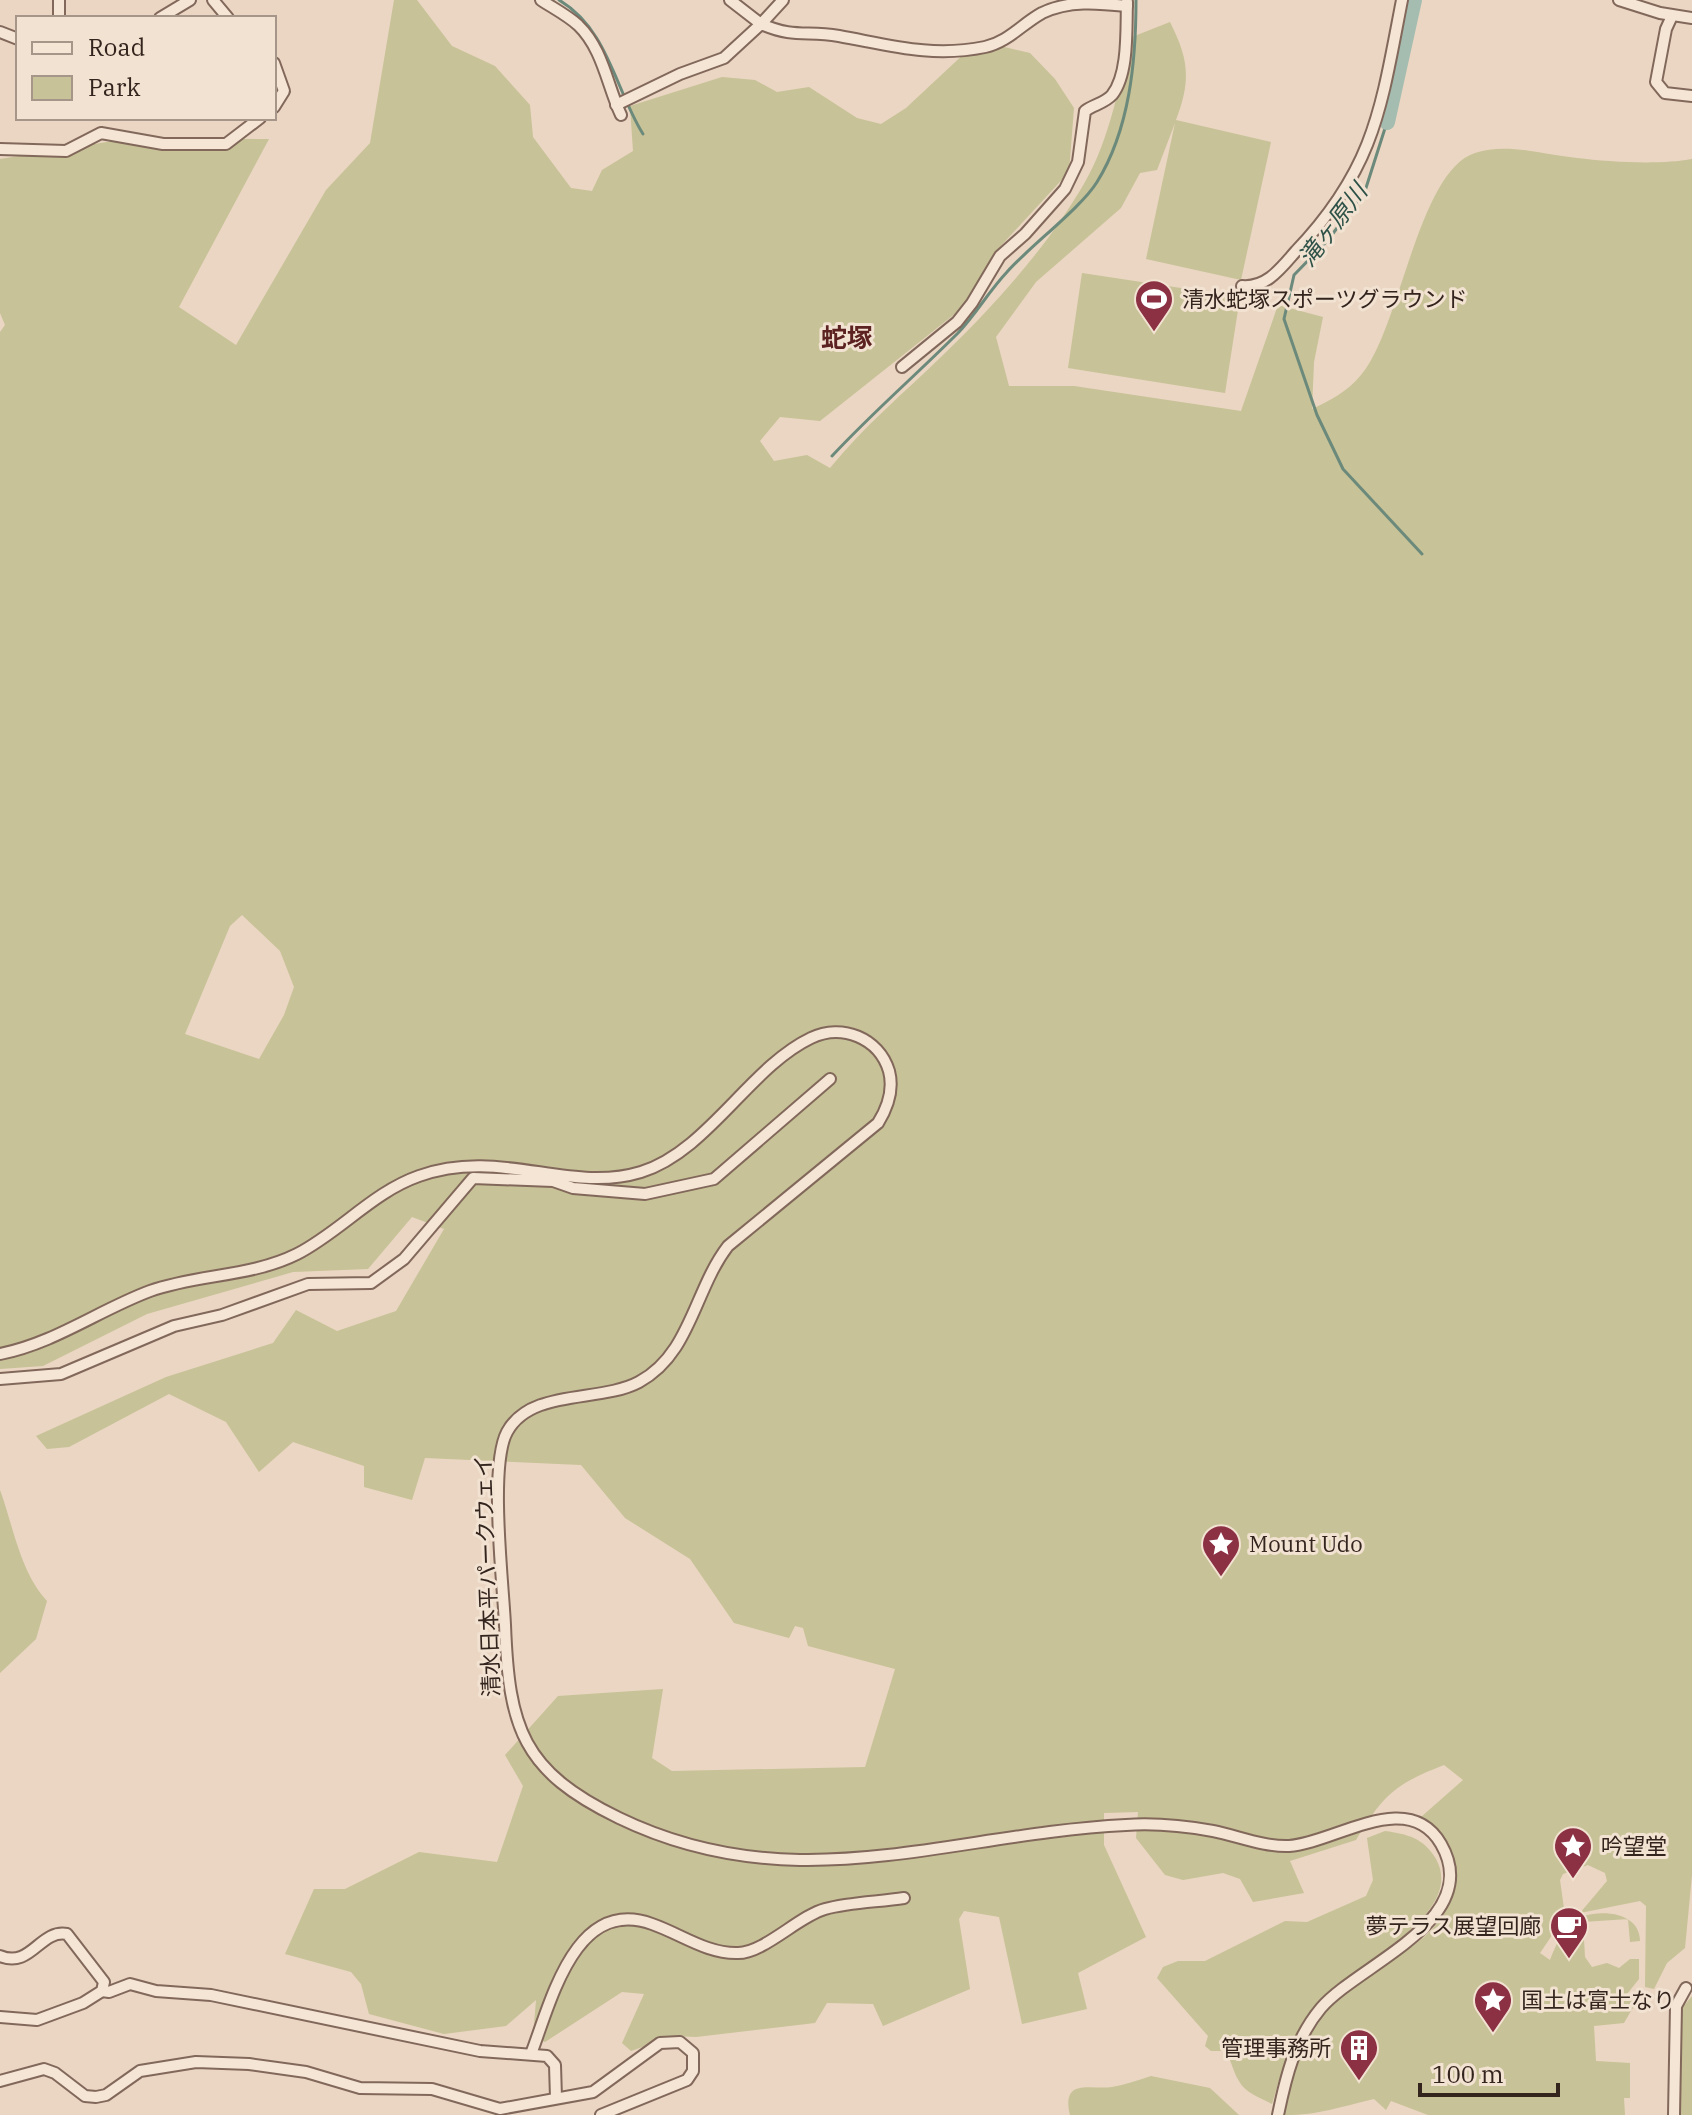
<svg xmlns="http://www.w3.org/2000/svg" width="1692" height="2115" viewBox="0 0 1692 2115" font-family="'IBM Plex Serif','Noto Sans JP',serif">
<rect width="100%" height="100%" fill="#ead6c2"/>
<g fill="#c7c297" fill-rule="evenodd">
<path d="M394 0H417L452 46 495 66 530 105 533 137 571 188 592 191 602 170 633 151 630 106 722 77 755 80 777 92 809 87 857 118 881 124 906 108 967 51 996 45 1030 53 1055 79 1074 108 1069 172 998 249 961 309 820 421 780 417 760 441 774 461 807 455 830 468C864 426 904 393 942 356 995 305 1049 245 1085 182 1110 139 1119 84 1132 37L1170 22C1189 60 1191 80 1176 120L1271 142 1241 280 1146 259 1175 123 1157 170 1140 173 1121 208 1036 282 996 337 1009 386H1074L1241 411 1278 305 1323 317 1314 362 1312 409C1331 400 1347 392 1361 375 1400 330 1418 171 1475 153 1508 142 1543 155 1577 158 1609 162 1661 165 1692 159V1875L1685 1948 1667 1963 1654 1989 1645 1987 1646 1906 1640 1901 1580 1913 1607 1881 1605 1873 1588 1865 1563 1874 1560 1880 1565 1916 1540 1953 1550 1960C1554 1949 1561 1934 1569 1925 1583 1908 1640 1906 1640 1941L1630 1942 1628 1919 1583 1922 1585 1957 1592 1967 1607 1963 1619 1968 1630 1959H1639V1979L1627 1994 1630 2000H1645L1632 2009 1624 2023 1594 2026 1596 2061 1630 2063V2098H1624L1625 2115H1428L1391 2101 1386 2110 1374 2099C1339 2107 1320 2115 1284 2115 1293 2073 1303 2038 1332 2005 1371 1960 1465 1942 1451 1867 1447 1843 1439 1833 1421 1817L1463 1780 1444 1765C1395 1784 1383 1795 1356 1840L1290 1861 1304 1893 1253 1902 1240 1879 1223 1873 1183 1880 1165 1875 1136 1838 1138 1812 1104 1813V1845L1146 1937 1078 1973 1087 2009 1022 2024 999 1917 964 1911 959 1919 970 1989 883 2026 873 2004 827 2003 815 2023 696 2037 674 2036 631 2051 622 2043 644 1994 622 1992 545 2042 533 2037 536 2000 506 2026 444 2034 369 2014 361 1984 351 1972 285 1954 314 1889H345L419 1852 497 1862 523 1786 505 1755 558 1696 663 1689 652 1758 672 1771 865 1767 895 1669 808 1646 803 1628 795 1626 789 1638 734 1623 690 1559 625 1518 581 1465 425 1458 412 1500 364 1487V1466L293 1442 259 1472 226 1422 169 1394 69 1447 47 1449 36 1436 166 1377 273 1343 296 1310 337 1331 396 1311 444 1229 412 1217 368 1269 293 1272 147 1314 43 1366 0 1369V332L5 325 0 313V159L132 138 269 139 179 307 236 345 326 190 370 143ZM242 915 280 951 294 987 284 1015 259 1059 185 1034 230 926Z"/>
<polygon points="1082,273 1240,297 1225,393 1068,368"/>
<path d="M0 1490C13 1525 20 1572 47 1601L36 1639 0 1673Z"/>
<path d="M1385 1831C1407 1834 1424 1838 1436 1859 1468 1917 1346 1968 1316 2004 1292 2034 1283 2067 1272 2104 1261 2098 1245 2093 1239 2081 1233 2072 1232 2061 1225 2051H1211L1205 2046 1208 2036 1157 1978 1163 1967 1178 1961H1205L1285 1921 1307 1922 1366 1896 1373 1880 1367 1838Z"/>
<polygon points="1692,1996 1692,2115 1678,2115 1682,2008"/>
<path d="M1151 2076 1210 2088 1239 2115H1070C1061 2077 1091 2090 1112 2087 1125 2085 1138 2080 1151 2076Z"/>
</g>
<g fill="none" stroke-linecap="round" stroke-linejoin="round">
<g stroke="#6c8a7c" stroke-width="3">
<path d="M559 0C608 29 615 89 643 134"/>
<polyline points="1387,122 1365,191 1328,240 1294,275 1284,319 1317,415 1343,469 1422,554"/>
<path d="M832 456C872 413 916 375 958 333 976 314 989 291 1007 272 1030 246 1081 208 1097 182 1130 129 1136 60 1136 0"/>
</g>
<polyline stroke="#a4bdb0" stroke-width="16" points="1387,122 1414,0"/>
<defs>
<g id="minor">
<polyline points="59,0 59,18"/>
<polyline points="213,0 228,18"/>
<path d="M541 0C553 8 567 15 578 25 603 49 607 85 621 115"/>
<polyline points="730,0 761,24 783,0"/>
<polyline points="1619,0 1660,13 1692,18"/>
<polyline points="1672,16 1666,29 1656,82 1665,93 1692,96"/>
<polyline points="160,18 190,0"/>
<polyline points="0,32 18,39"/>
<polyline points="274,63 284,91 274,107"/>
<path d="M616 105 680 74 724 58 761 24C796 39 806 30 839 36 889 45 932 58 985 47 1008 42 1022 24 1042 13 1069 0 1098 3 1127 6"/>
<polyline points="0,149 66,151 101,133 163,144 226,144 260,118"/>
<path d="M1242 286C1267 288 1281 268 1296 251 1375 168 1381 108 1402 0"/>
<path d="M902 367 957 322 972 303 1000 256 1025 234 1065 189 1078 162 1085 111C1093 105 1105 103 1112 95 1129 74 1126 28 1127 2"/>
<path d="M0 1354C55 1343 99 1310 150 1291 198 1274 251 1277 297 1254 340 1232 373 1192 419 1176 500 1147 569 1194 641 1172 708 1151 750 1067 811 1038 842 1023 879 1038 889 1071 894 1090 888 1107 878 1123L728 1246C694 1290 691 1354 639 1382 600 1403 531 1388 507 1432 489 1466 503 1582 505 1625 509 1728 522 1771 619 1818 795 1903 947 1834 1126 1825 1154 1823 1185 1826 1213 1831 1238 1836 1264 1847 1289 1846 1335 1843 1408 1787 1441 1844 1485 1920 1359 1964 1321 2008 1295 2039 1286 2076 1278 2115"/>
<polyline points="0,1379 61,1374 174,1326 222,1315 308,1284 371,1283 404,1259 473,1178 553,1181 573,1188 645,1194 714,1179 830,1079"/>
<path d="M0 1956C31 1969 40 1929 67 1934L104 1982 102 1991 83 2003 37 2020 0 2017"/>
<polyline points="102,1991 109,1992 130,1984 156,1991 211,1995 480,2051 547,2056 555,2065 556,2098"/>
<path d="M531 2054C551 2002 575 1896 652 1924 681 1934 707 1954 738 1953 764 1953 799 1916 825 1909 850 1902 879 1902 904 1898"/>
<polyline points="0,2081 44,2069 55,2073 85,2096 96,2097 106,2095 140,2071 196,2062 249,2064 306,2072 360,2088 432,2089 500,2109 593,2092 660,2043 680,2042 693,2053 693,2071 687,2080 601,2115"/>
<polyline points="1674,2115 1676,2006 1686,1988"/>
</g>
</defs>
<use href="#minor" stroke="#82685b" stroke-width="14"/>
<use href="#minor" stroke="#f5e5d5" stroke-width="10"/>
</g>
<defs>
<symbol id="stadium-pin" viewBox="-11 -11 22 30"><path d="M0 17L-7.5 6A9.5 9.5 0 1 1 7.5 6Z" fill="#8c3044" stroke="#f2e2d1"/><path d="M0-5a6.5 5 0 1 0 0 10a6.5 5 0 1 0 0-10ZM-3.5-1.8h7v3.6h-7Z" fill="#fff"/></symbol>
<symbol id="sight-pin" viewBox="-11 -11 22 30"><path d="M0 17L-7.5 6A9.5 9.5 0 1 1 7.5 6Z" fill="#8c3044" stroke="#f2e2d1"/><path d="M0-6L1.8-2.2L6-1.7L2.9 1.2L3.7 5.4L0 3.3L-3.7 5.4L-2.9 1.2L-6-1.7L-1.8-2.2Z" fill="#fff"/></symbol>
<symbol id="cafe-pin" viewBox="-11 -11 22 30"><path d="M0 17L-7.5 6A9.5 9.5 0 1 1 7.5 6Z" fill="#8c3044" stroke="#f2e2d1"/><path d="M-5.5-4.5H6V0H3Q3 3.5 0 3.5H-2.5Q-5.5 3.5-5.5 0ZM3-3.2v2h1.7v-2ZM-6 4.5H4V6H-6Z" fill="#fff"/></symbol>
<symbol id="building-pin" viewBox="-11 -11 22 30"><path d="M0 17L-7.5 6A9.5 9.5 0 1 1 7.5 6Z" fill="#8c3044" stroke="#f2e2d1"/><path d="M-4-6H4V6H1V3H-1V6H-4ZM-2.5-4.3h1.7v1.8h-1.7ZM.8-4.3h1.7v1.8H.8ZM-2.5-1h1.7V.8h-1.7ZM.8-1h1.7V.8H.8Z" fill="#fff"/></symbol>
</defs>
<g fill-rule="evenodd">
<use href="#stadium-pin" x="1132" y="277" width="44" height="60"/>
<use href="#sight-pin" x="1199" y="1522" width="44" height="60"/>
<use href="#sight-pin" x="1551" y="1824" width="44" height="60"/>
<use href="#cafe-pin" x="1547" y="1904" width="44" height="60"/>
<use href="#sight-pin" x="1471" y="1978" width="44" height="60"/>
<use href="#building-pin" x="1337" y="2026" width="44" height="60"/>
</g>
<g text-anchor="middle" stroke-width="6" stroke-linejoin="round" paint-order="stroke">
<g font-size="22" fill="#33241e" stroke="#f2e2d1" text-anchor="start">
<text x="1182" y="307">清水蛇塚スポーツグラウンド</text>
<text x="1249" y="1552">Mount Udo</text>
<text x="1601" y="1854">吟望堂</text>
<text x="1541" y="1934" text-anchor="end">夢テラス展望回廊</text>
<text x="1521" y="2008">国土は富士なり</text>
<text x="1331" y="2056" text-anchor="end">管理事務所</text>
</g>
<g font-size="22" fill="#33241e" stroke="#f2e2d1">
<text transform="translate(487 1576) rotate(-92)" y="8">清水日本平パークウェイ</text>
</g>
<g font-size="24" font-style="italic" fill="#2e5248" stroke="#f2e2d1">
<text transform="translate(1333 225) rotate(-53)" y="8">滝ヶ原川</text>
</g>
<g font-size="26" font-weight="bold" fill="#5c2121" stroke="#f2e2d1">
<text x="847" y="347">蛇塚</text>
</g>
</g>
<rect x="16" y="16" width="260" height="104" fill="#f2e2d1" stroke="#a69689" stroke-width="2"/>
<rect x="32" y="42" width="40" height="12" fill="#f5e5d5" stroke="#a69689" stroke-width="2"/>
<text x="88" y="56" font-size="24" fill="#33241e">Road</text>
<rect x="32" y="76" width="40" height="24" fill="#c7c297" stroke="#a69689" stroke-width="2"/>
<text x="88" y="96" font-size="24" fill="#33241e">Park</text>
<path d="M1420 2083v12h138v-12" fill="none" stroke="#33241e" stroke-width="4"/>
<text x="1432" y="2083" font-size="24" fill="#33241e" stroke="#f2e2d1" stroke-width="6" paint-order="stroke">100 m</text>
</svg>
